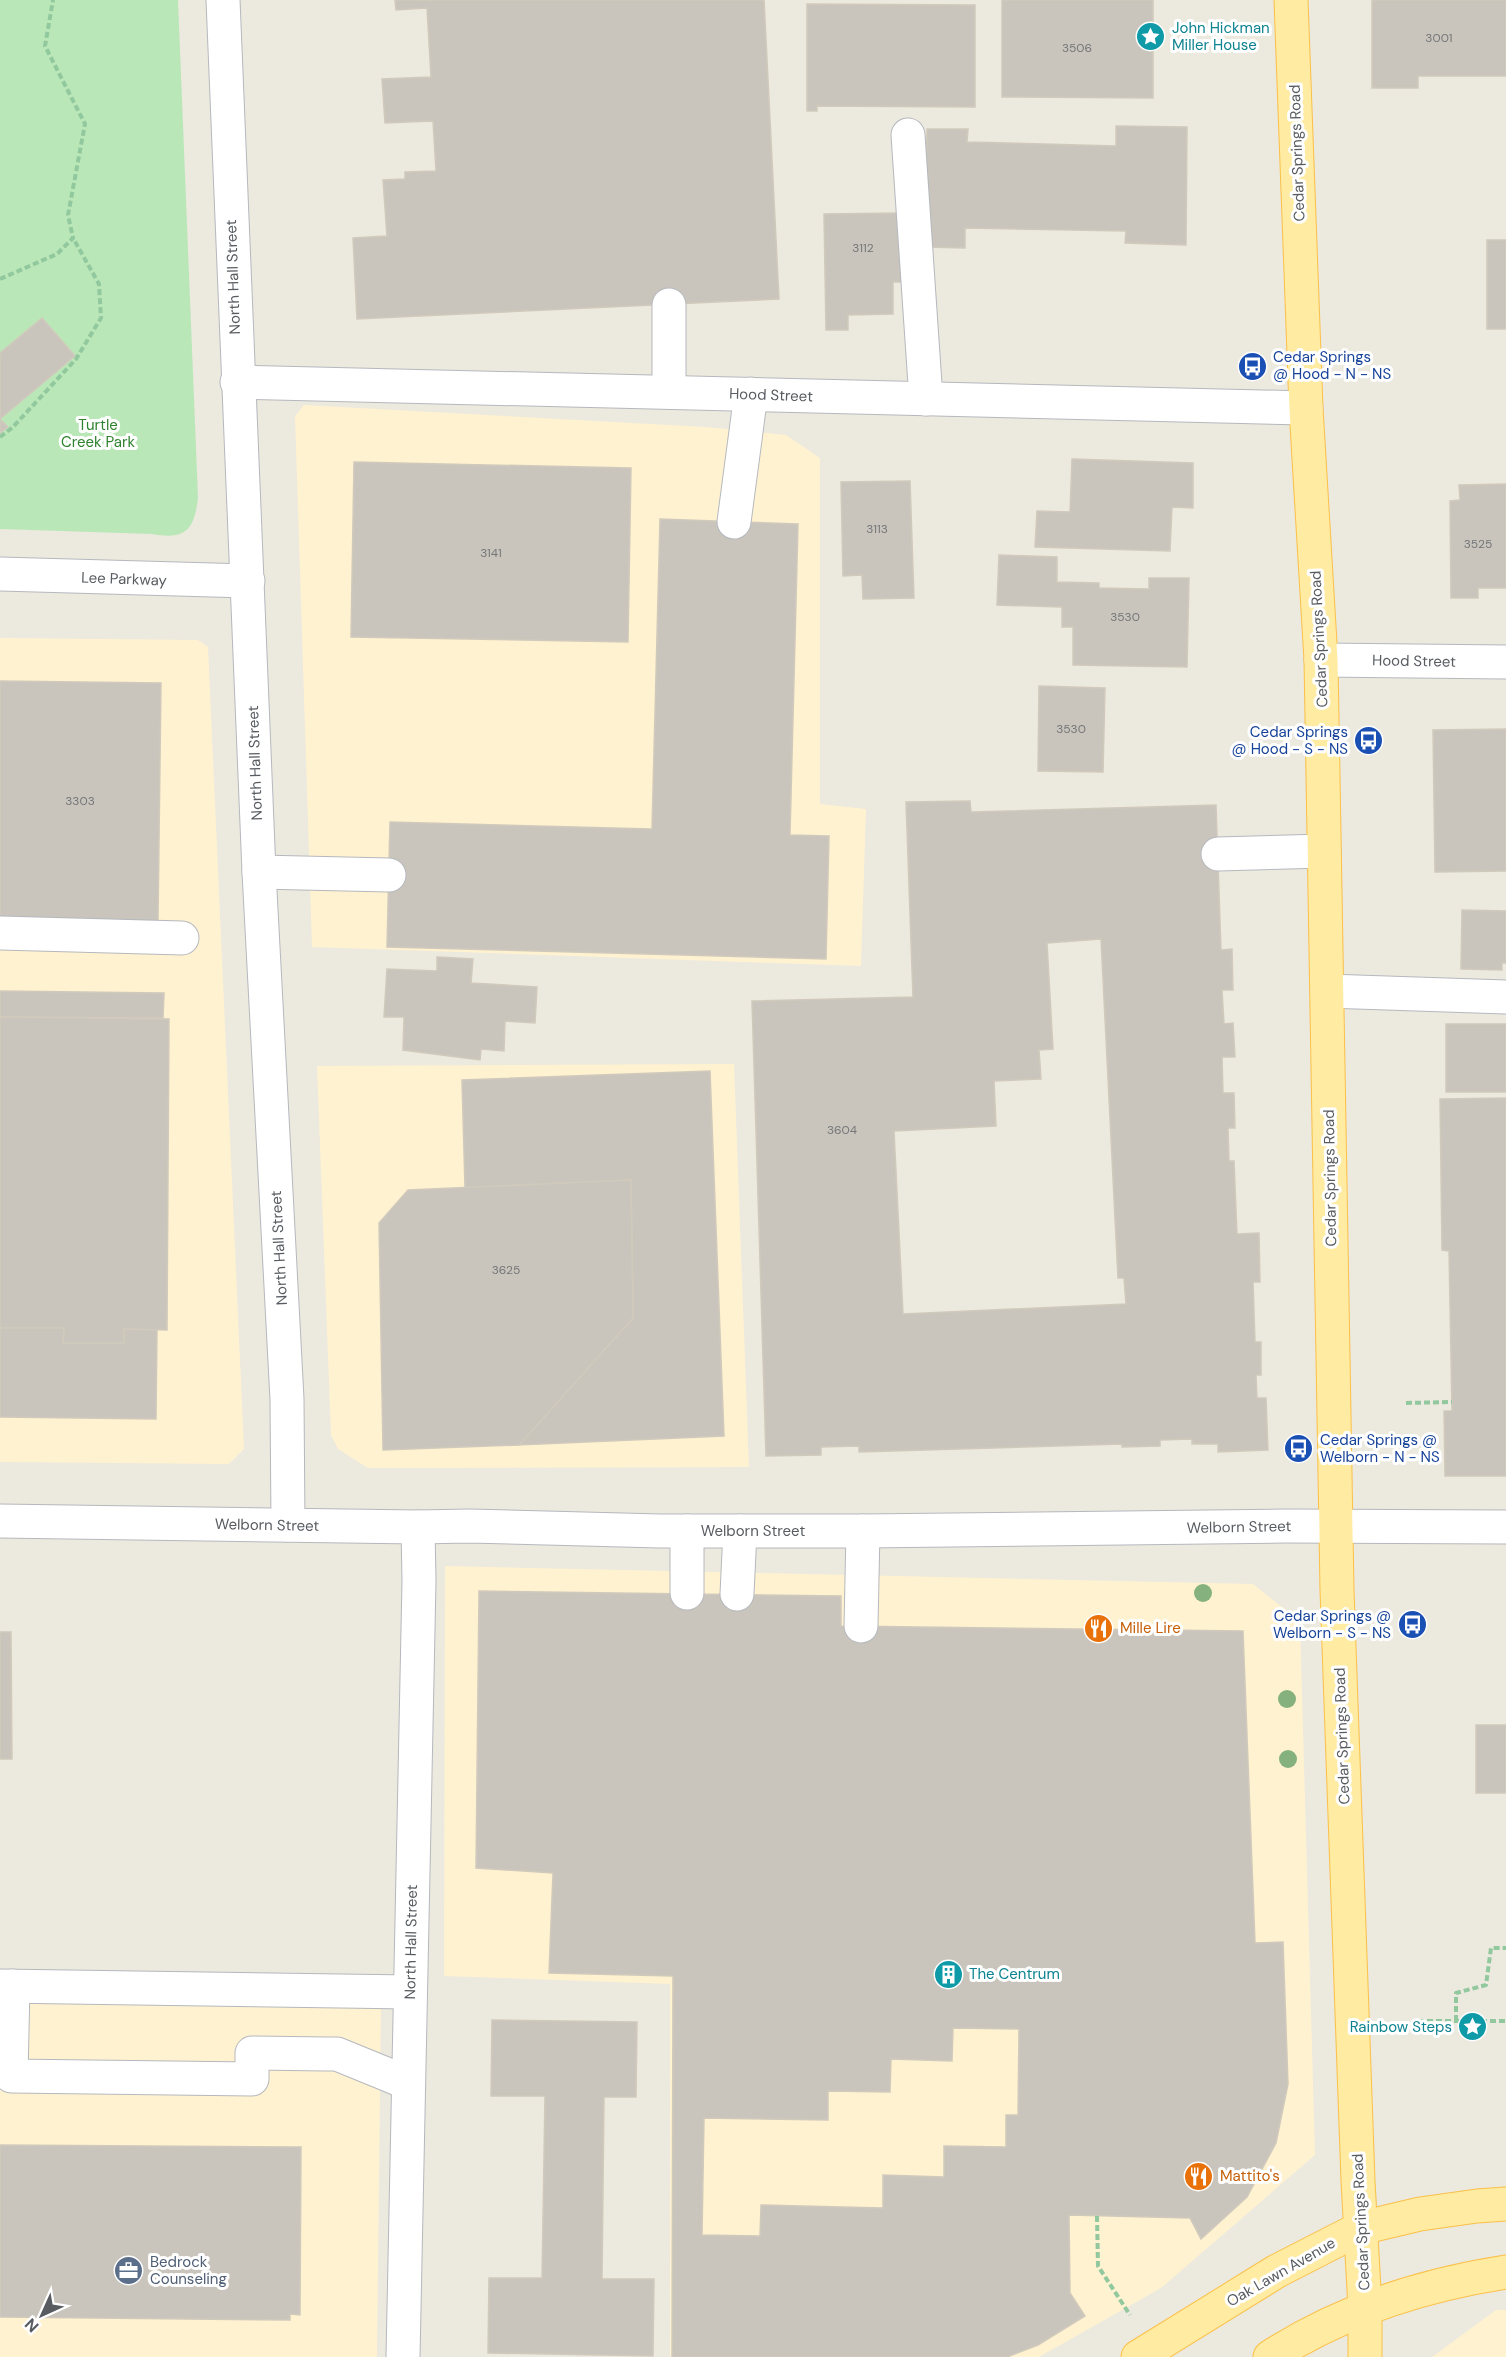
<svg xmlns="http://www.w3.org/2000/svg" width="1506" height="2357" viewBox="0 0 1506 2357" font-family="'DM Sans',sans-serif">
<rect width="100%" height="100%" fill="#ece9de"/>
<g fill="#fff2d1">
<polygon points="304,405 706,427 786,435 820,458 820,804 866,809 861,966 312,947 295,416"/>
<polygon points="0,638 198,640 208,647 244,1449 229,1464 0,1462"/>
<polygon points="734,1064 749,1467 368,1468 338,1449 331,1435 317,1066"/>
<polygon points="445,1566 1253,1584 1300,1621 1315,2155 1161,2288 1039,2357 670,2357 670,1984 444,1976"/>
<polygon points="0,1995 381,2003 377,2357 0,2357"/>
<polygon points="1496,2310 1506,2310 1506,2357 1432,2357"/>
</g>
<path fill="#bae7b8" d="M0 0H178L198 498C194 530 186 540 152 534L0 529Z"/>
<g fill="#c9c5bd" stroke="#d1cabc" stroke-width="1.5" fill-rule="evenodd">
<polygon points="395,0 764,0 779,299 357,319 353,238 387,236 383,180 405,179 405,172 436,171 433,121 385,123 382,79 431,77 427,8 396,10"/>
<polygon points="1002,0 1153,0 1153,98 1002,97"/>
<polygon points="1372,0 1506,0 1506,76 1418,76 1418,88 1372,88"/>
<polygon points="807,4 975,5 975,107 817,106 817,111 807,111"/>
<polygon points="1116,126 1187,127 1186,245 1125,243 1126,231 965,228 965,248 925,247 927,129 968,129 967,142 1116,146"/>
<polygon points="900,213 901,282 893,282 893,314 848,315 848,330 826,330 824,214"/>
<rect x="1487" y="240" width="19" height="89"/>
<polygon points="42,318 75,356 0,419 8,427 0,433 0,353"/>
<polygon points="1072,459 1193,463 1193,508 1172,507 1170,551 1035,547 1037,511 1070,512"/>
<polygon points="354,462 631,468 628,642 351,637"/>
<polygon points="910,481 914,598 863,599 862,575 843,576 841,482"/>
<polygon points="1506,484 1506,588 1478,588 1478,598 1451,598 1450,501 1460,500 1459,485"/>
<polygon points="660,519 798,524 790,835 829,836 826,959 387,947 390,822 652,829"/>
<polygon points="999,555 1057,557 1057,582 1099,583 1099,588 1149,589 1149,578 1189,578 1187,667 1073,665 1073,627 1062,627 1062,607 997,605"/>
<polygon points="0,681 161,683 158,921 0,919"/>
<polygon points="1039,686 1105,688 1103,772 1038,771"/>
<polygon points="1506,729 1506,871 1435,872 1433,730"/>
<path d="M970 801 971 812 1216 805 1221 950 1232 949 1233 990H1222L1224 1024 1233 1023 1235 1057H1222L1223 1093H1234L1235 1128H1228L1229 1161H1234L1237 1234 1259 1233 1260 1282H1253L1255 1342H1261V1375H1256L1257 1398H1266L1268 1450 1218 1452V1444H1192V1439L1160 1440V1446L1122 1447V1444L859 1452V1446L821 1447V1455L766 1456 752 1001 913 997 906 802ZM1101 939 1118 1278H1124L1126 1304 903 1314 894 1131 996 1126 994 1081 1041 1079 1039 1050 1053 1049 1047 943Z"/>
<polygon points="1462,910 1506,911 1506,963 1502,963 1502,970 1461,969"/>
<polygon points="437,957 473,959 471,983 537,987 535,1023 505,1021 504,1051 481,1049 480,1060 403,1050 404,1017 384,1017 387,969 437,971"/>
<polygon points="0,991 164,993 163,1018 0,1017"/>
<polygon points="0,1017 169,1019 167,1330 124,1329 124,1343 63,1343 64,1328 0,1328"/>
<rect x="1446" y="1024" width="60" height="68"/>
<polygon points="710,1071 724,1436 519,1445 633,1318 631,1180 465,1188 462,1080"/>
<polygon points="1506,1098 1506,1476 1445,1476 1444,1411 1452,1411 1449,1251 1442,1250 1440,1099"/>
<polygon points="631,1180 633,1318 519,1445 383,1450 379,1223 408,1190"/>
<polygon points="0,1328 64,1328 63,1343 124,1343 124,1329 157,1330 156,1419 0,1417"/>
<path d="M479 1591 841 1596V1626L1243 1631 1255 1943 1283 1942 1288 2084 1276 2143 1247 2197 1201 2239 1190 2218 1069 2215 1070 2293 1085 2316 1038 2345 1007 2357H672L673 1976 549 1973 553 1873 476 1868ZM953 2028 1019 2029 1018 2115H1006V2147L944 2146V2177L883 2175V2208L761 2205 760 2236 702 2235 704 2118 828 2120V2091L890 2092 891 2059 952 2061Z"/>
<polygon points="0,1632 11,1632 12,1759 0,1759"/>
<rect x="1476" y="1725" width="30" height="68"/>
<polygon points="492,2020 637,2022 636,2097 604,2097 602,2279 654,2279 653,2356 488,2353 489,2278 542,2278 545,2096 491,2096"/>
<polygon points="0,2145 301,2147 300,2315 290,2314 290,2320 0,2317"/>
</g>
<g fill="none" stroke-linecap="round" stroke-linejoin="round">
<defs>
<g id="minor">
<polyline points="223,0 259,872 287,1399 288,1525"/>
<polyline points="908,135 926,399"/>
<polyline points="669,305 669,392"/>
<polyline points="237,382 1306,408"/>
<polyline points="734,522 751,394"/>
<polyline points="0,574 248,581"/>
<polyline points="1321,660 1506,662"/>
<polyline points="1218,854 1324,851"/>
<polyline points="259,872 389,875"/>
<polyline points="0,933 182,938"/>
<polyline points="1327,991 1506,997"/>
<polyline points="0,1521 418,1527 469,1526 660,1531 863,1531 1286,1526 1506,1527"/>
<polyline points="687,1593 687,1531"/>
<polyline points="737,1594 740,1531"/>
<polyline points="861,1626 863,1531"/>
<polyline points="0,1986 410,1992"/>
<polyline points="13,1986 11,2076 252,2079 252,2053 326,2054 337,2054 408,2083"/>
<polyline points="403,2357 419,1581 418,1527"/>
</g>
<g id="major">
<polyline points="1291,0 1306,408 1321,660 1337,1590 1358,2181 1365,2308 1365,2357"/>
<polyline points="1138,2357 1277,2271 1361,2228 1420,2214 1477,2206 1506,2204"/>
<path d="M1270 2357C1341 2311 1422 2285 1506 2272"/>
</g>
</defs>
<use href="#minor" stroke="#b5b8bd" stroke-width="35"/>
<use href="#major" stroke="#fbc049" stroke-width="35"/>
<g stroke="#91c89e" stroke-width="4" stroke-dasharray="6 3" stroke-linecap="butt">
<polyline points="0,279 57,254 73,238 68,215 85,124 45,46 53,0"/>
<polyline points="0,437 13,427 76,359 101,318 99,284 73,238"/>
<polyline points="1406,1403 1452,1402"/>
<polyline points="1418,2021 1506,2021"/>
<polyline points="1456,2021 1456,1993 1486,1985 1491,1948 1506,1948"/>
<polyline points="1097,2216 1098,2266 1130,2315"/>
</g>
<use href="#minor" stroke="#fff" stroke-width="33"/>
<use href="#major" stroke="#ffeba1" stroke-width="33"/>
</g>
<g fill="#84b17d">
<circle cx="1203" cy="1593" r="9"/>
<circle cx="1287" cy="1699" r="9"/>
<circle cx="1288" cy="1759" r="9"/>
</g>
<defs>
<symbol id="sight-disc" viewBox="-11 -11 22 22"><circle r="9.5" fill="#0f9aa8" stroke="#fff"/><path d="M0-6L1.8-2.2L6-1.7L2.9 1.2L3.7 5.4L0 3.3L-3.7 5.4L-2.9 1.2L-6-1.7L-1.8-2.2Z" fill="#fff"/></symbol>
<symbol id="bus-disc" viewBox="-11 -11 22 22"><circle r="9.5" fill="#1a4fb4" stroke="#fff"/><path d="M-5-6H5V4H4V6H2V4H-2V6H-4V4H-5ZM-3.5-4V0h7V-4ZM-3.5 1.2v1.5H-2V1.2ZM2 1.2v1.5H3.5V1.2Z" fill="#fff"/></symbol>
<symbol id="restaurant-disc" viewBox="-11 -11 22 22"><circle r="9.5" fill="#e8710a" stroke="#fff"/><path d="M-5-6h1v4h1v-4h1v4h1v-4h1v5L-1.5 .5V6h-2V.5L-5-1ZM5-6V6H3V1.5H1.5Q1.5-4 5-6Z" fill="#fff"/></symbol>
<symbol id="building-disc" viewBox="-11 -11 22 22"><circle r="9.5" fill="#0f9aa8" stroke="#fff"/><path d="M-4-6H4V6H1V3H-1V6H-4ZM-2.5-4.3h1.7v1.8h-1.7ZM.8-4.3h1.7v1.8H.8ZM-2.5-1h1.7V.8h-1.7ZM.8-1h1.7V.8H.8Z" fill="#fff"/></symbol>
<symbol id="office-disc" viewBox="-11 -11 22 22"><circle r="9.5" fill="#5c6f8a" stroke="#fff"/><path d="M-6-3h4V-5.5h4V-3h4V5H-6ZM-1-4.5V-3h2v-1.5ZM-6 0V1H6V0Z" fill="#fff"/></symbol>
</defs>
<g fill-rule="evenodd">
<use href="#sight-disc" x="1134" y="20" width="33" height="33"/>
<use href="#bus-disc" x="1236" y="350" width="33" height="33"/>
<use href="#bus-disc" x="1352" y="724" width="33" height="33"/>
<use href="#bus-disc" x="1282" y="1432" width="33" height="33"/>
<use href="#bus-disc" x="1396" y="1608" width="33" height="33"/>
<use href="#restaurant-disc" x="1082" y="1612" width="33" height="33"/>
<use href="#building-disc" x="932" y="1958" width="33" height="33"/>
<use href="#sight-disc" x="1456" y="2010" width="33" height="33"/>
<use href="#restaurant-disc" x="1182" y="2160" width="33" height="33"/>
<use href="#office-disc" x="112" y="2254" width="33" height="33"/>
</g>
<g text-anchor="middle" stroke-width="6" stroke-linejoin="round" paint-order="stroke">
<g font-size="12" fill="#747678">
<text x="1439" y="42">3001</text>
<text x="1077" y="52">3506</text>
<text x="863" y="252">3112</text>
<text x="877" y="533">3113</text>
<text x="1478" y="548">3525</text>
<text x="491" y="557">3141</text>
<text x="1125" y="621">3530</text>
<text x="1071" y="733">3530</text>
<text x="80" y="805">3303</text>
<text x="842" y="1134">3604</text>
<text x="506" y="1274">3625</text>
</g>
<g font-size="15" fill="#0d838f" stroke="#fff" text-anchor="start">
<text x="1172" y="33">John Hickman<tspan x="1172" dy="17">Miller House</tspan></text>
<text x="969" y="1979">The Centrum</text>
<text x="1452" y="2032" text-anchor="end">Rainbow Steps</text>
</g>
<g font-size="15" fill="#585c61" stroke="#fff">
<text transform="translate(1297 153) rotate(-92)" y="5">Cedar Springs Road</text>
<text transform="translate(233 277) rotate(-92)" y="5">North Hall Street</text>
<text transform="translate(771 395) rotate(2)" y="5">Hood Street</text>
<text transform="translate(124 579) rotate(2)" y="5">Lee Parkway</text>
<text transform="translate(1319 639) rotate(-93)" y="5">Cedar Springs Road</text>
<text transform="translate(1414 661) rotate(1)" y="5">Hood Street</text>
<text transform="translate(255 763) rotate(-92)" y="5">North Hall Street</text>
<text transform="translate(1330 1178) rotate(-91)" y="5">Cedar Springs Road</text>
<text transform="translate(279 1248) rotate(-93)" y="5">North Hall Street</text>
<text transform="translate(267 1525) rotate(1)" y="5">Welborn Street</text>
<text transform="translate(1239 1527) rotate(-1)" y="5">Welborn Street</text>
<text x="753" y="1536">Welborn Street</text>
<text transform="translate(1342 1736) rotate(-92)" y="5">Cedar Springs Road</text>
<text transform="translate(411 1942) rotate(-89)" y="5">North Hall Street</text>
<text transform="translate(1361 2222) rotate(-93)" y="5">Cedar Springs Road</text>
<text transform="translate(1281 2272) rotate(-30)" y="5">Oak Lawn Avenue</text>
</g>
<g font-size="15" fill="#164399" stroke="#fff" text-anchor="start">
<text x="1273" y="362">Cedar Springs<tspan x="1273" dy="17">@ Hood - N - NS</tspan></text>
<text x="1348" y="737" text-anchor="end">Cedar Springs<tspan x="1348" dy="17">@ Hood - S - NS</tspan></text>
<text x="1320" y="1445">Cedar Springs @<tspan x="1320" dy="17">Welborn - N - NS</tspan></text>
<text x="1391" y="1621" text-anchor="end">Cedar Springs @<tspan x="1391" dy="17">Welborn - S - NS</tspan></text>
</g>
<g font-size="15" fill="#2e832e" stroke="#fff">
<text x="98" y="430">Turtle<tspan x="98" dy="17">Creek Park</tspan></text>
</g>
<g font-size="15" fill="#c56008" stroke="#fff" text-anchor="start">
<text x="1120" y="1633">Mille Lire</text>
<text x="1220" y="2181">Mattito's</text>
</g>
<g font-size="15" fill="#4e5e75" stroke="#fff" text-anchor="start">
<text x="150" y="2267">Bedrock<tspan x="150" dy="17">Counseling</tspan></text>
</g>
</g>
<g transform="translate(42 2315) rotate(225)" stroke="#ffffff" stroke-width="4.5" paint-order="stroke">
<path d="M0-4.5L10 22L0 15L-10 22Z" fill="#585c61"/>
<text y="-9" font-size="16" font-weight="bold" text-anchor="middle" fill="#585c61">N</text>
</g>
</svg>
